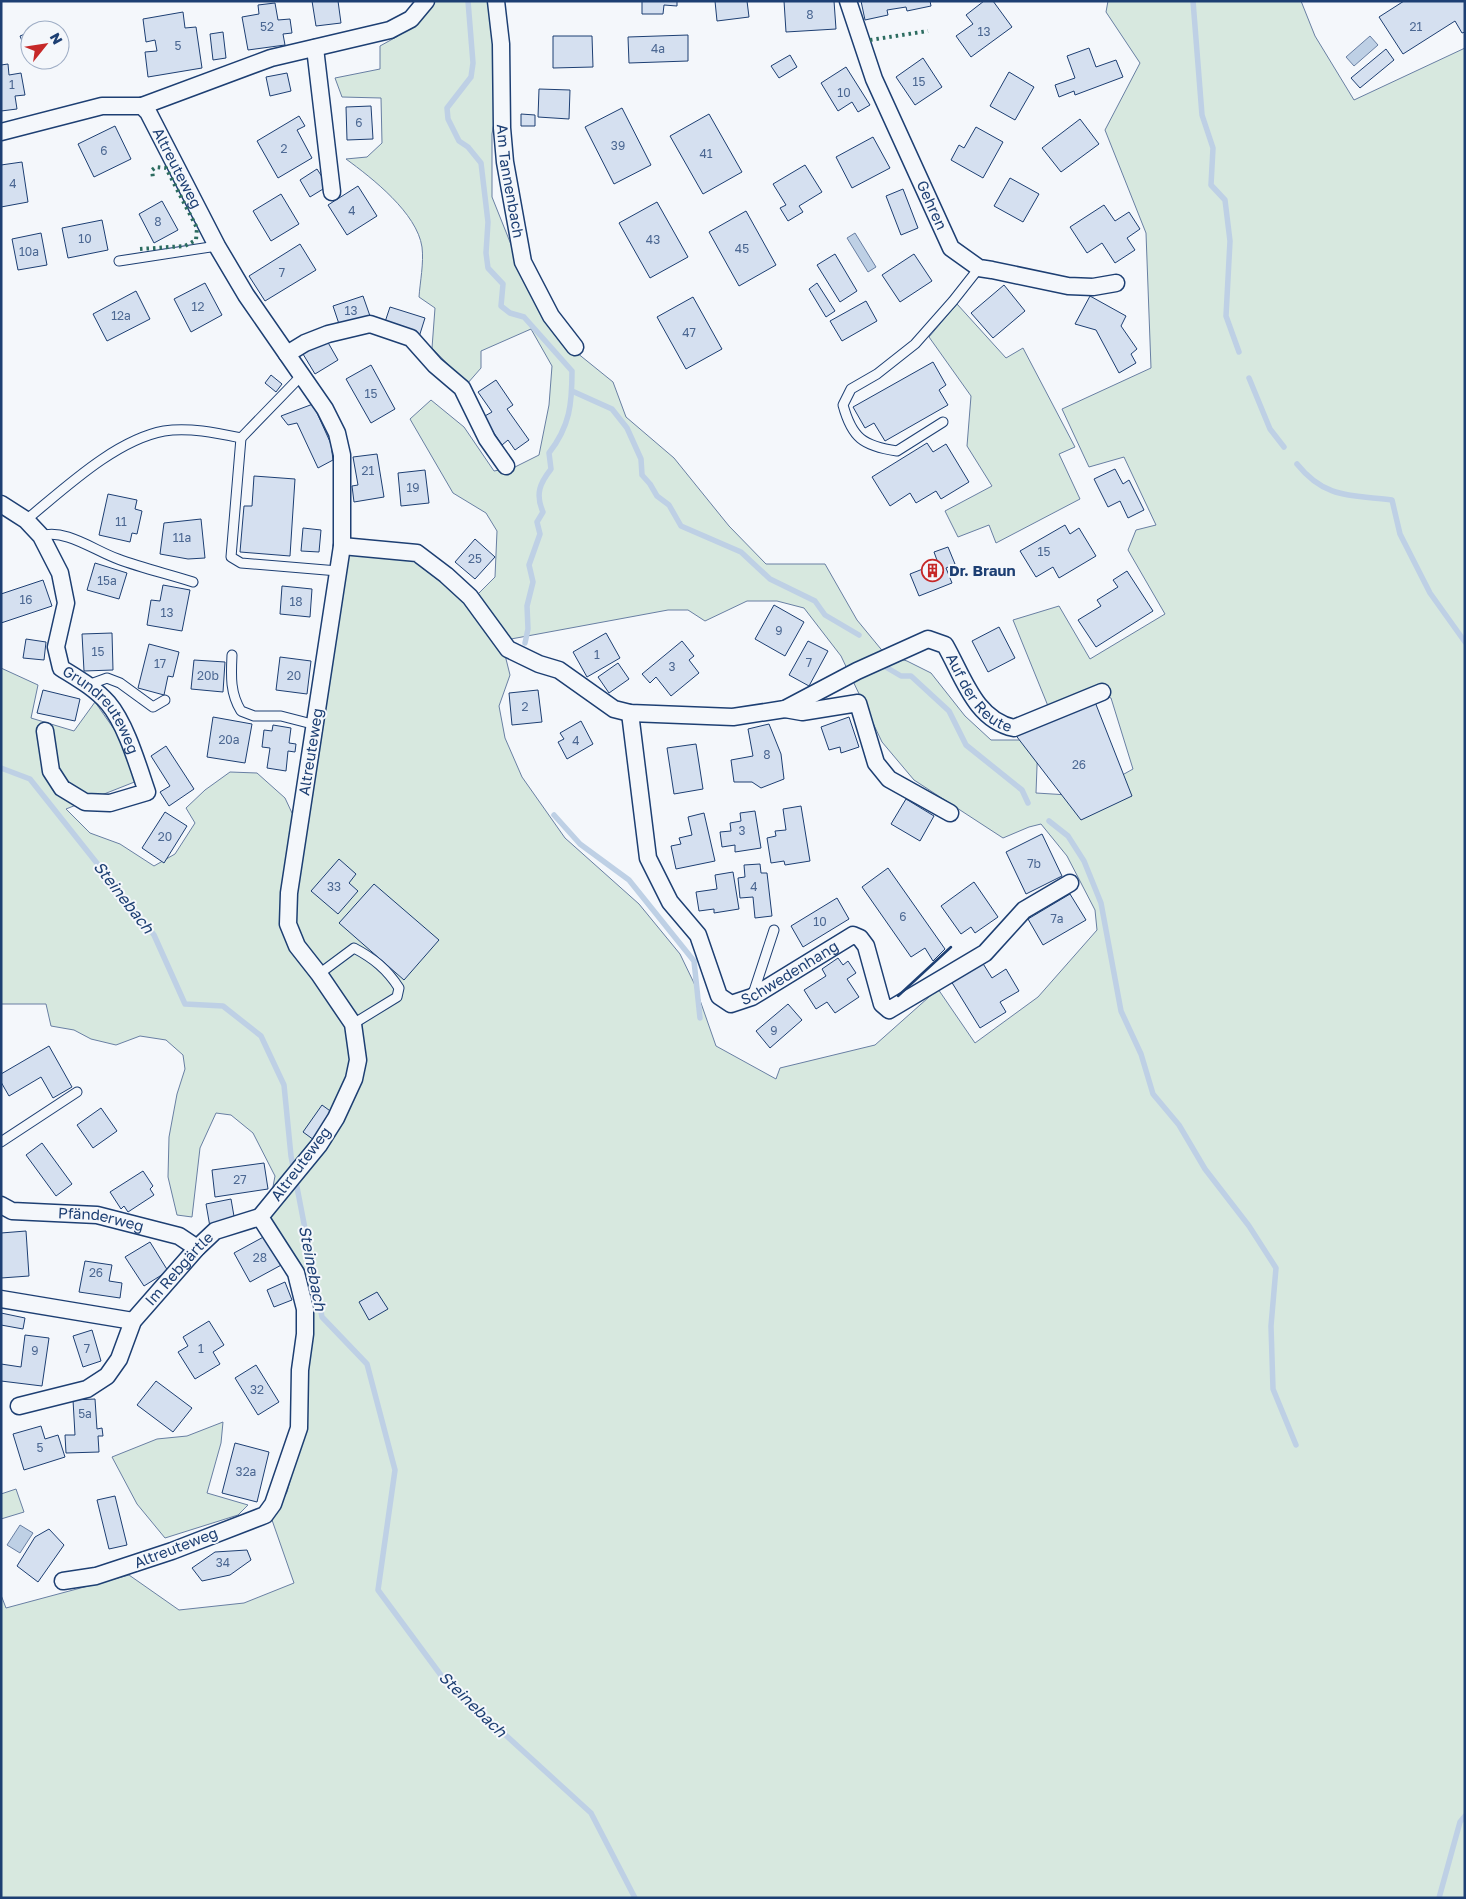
<svg xmlns="http://www.w3.org/2000/svg" width="1466" height="1899" viewBox="0 0 1466 1899" font-family="'Golos Text',sans-serif">
<rect width="100%" height="100%" fill="#f4f7fb"/>
<g fill="#d7e8df" stroke="#687fa3">
<path d="M427 1H490L505 58 492 134V197L522 272 566 344 613 382 626 417 674 458 729 526 766 564H825L857 620 885 654 907 661 931 673 965 716 991 740H1038L1036 793 1085 796 1133 769 1111 698 1093 692 1048 706 1013 620 1059 606 1090 659 1165 614 1128 550 1136 530 1156 525 1124 457 1089 467 1062 409 1151 368 1146 233 1105 130 1140 63 1106 12 1108 1H1301L1315 36 1354 100 1465 48V1898H1V1595L6 1608 129 1575 179 1610 244 1603 294 1583 272 1520 287 1492 301 1440 312 1331 298 1261 267 1219 275 1176 253 1133 231 1115 216 1113 200 1148 192 1217 177 1215 168 1177 169 1137 177 1094 185 1069 183 1055 166 1040 140 1036 116 1045 91 1039 74 1030 51 1026 46 1004H1V668L38 685 31 718 74 731 95 702 121 739 137 781 66 809 90 833 120 844 154 866 175 854 195 823 186 808 205 790 230 772 257 773 285 798 292 813 298 814 348 555 411 559 468 603 505 655 510 675 499 706 505 738 522 777 565 838 639 904 680 954 694 983 716 1046 776 1079 780 1068 875 1045 938 989 975 1043 1038 997 1097 930 1095 910 1067 856 1041 824 1029 827 1003 838 914 780 882 742 841 656 804 608 777 601H747L705 621 688 610H668L511 639 477 595 495 577 497 531 486 513 453 493 410 419 431 400 464 427 494 471 515 467 539 455 549 405 552 366 531 329 481 351V368L467 384 432 348 435 308 419 297C420 282 424 263 422 247 417 213 372 178 346 159L367 157 382 143 381 98 342 97 335 78 380 69V46L398 36Z"/>
<polygon points="957,304 1006,358 1023,348 1075,447 1059,454 1080,499 996,543 989,525 958,537 945,511 992,486 967,446 971,396 929,337"/>
<polygon points="223,1422 221,1443 207,1493 248,1505 238,1515 165,1538 137,1504 112,1457 157,1439 187,1436"/>
<polygon points="16,1489 24,1512 1,1519 1,1494"/>
</g>
<g fill="#bed0e5" stroke="#687fa3">
<polygon points="1370,36 1378,45 1354,66 1346,57"/>
<polygon points="855,233 876,267 868,272 847,238"/>
<polygon points="20,1525 33,1533 20,1553 7,1545"/>
</g>
<g fill="none" stroke-linecap="round" stroke-linejoin="round">
<g stroke="#bed0e5" stroke-width="5.5">
<path d="M468 1 473 63 471 77 447 108 448 119 459 141 468 147 481 163 488 222 486 253 488 268 503 284 501 306 510 313 524 317 572 371C572 404 570 426 549 453L551 469C540 483 535 494 543 512L537 522 540 534 529 565 533 582 527 606 528 629 525 643"/>
<polyline points="1193,1 1202,115 1213,148 1211,185 1225,200 1230,241 1226,316 1239,352"/>
<polyline points="1249,378 1270,429 1284,447"/>
<polyline points="572,391 612,409 627,428 641,459 642,475 650,484 657,496 669,505 681,526 741,552 770,579 815,601 825,615 859,635"/>
<path d="M1297 464C1325 499 1351 495 1392 500L1400 534 1430 593 1465 642"/>
<polyline points="884,666 901,676 911,676 949,711 966,745 1022,790 1028,803"/>
<polyline points="1,768 30,779 154,935 185,1004 223,1006 261,1036 284,1085 291,1156 322,1317 367,1364 395,1470 378,1590 443,1678 591,1813 635,1898"/>
<polyline points="554,815 580,844 629,880 694,961 700,1018"/>
<polyline points="1049,821 1068,836 1084,861 1101,903 1121,1011 1141,1054 1153,1094 1179,1125 1205,1169 1249,1226 1276,1268 1271,1326 1273,1389 1296,1445"/>
<polyline points="1439,1898 1460,1822 1465,1816"/>
</g>
</g>
<g fill="#d5e0f0" stroke="#1d3f73">
<polygon points="312,1 338,1 341,23 316,26"/>
<polygon points="642,1 677,1 677,6 664,5 663,14 642,14"/>
<polygon points="715,1 747,1 749,17 717,21"/>
<polygon points="784,1 834,1 836,29 786,32"/>
<polygon points="861,1 930,1 931,6 907,11 906,7 887,10 888,15 865,20"/>
<polygon points="984,1 993,1 1012,27 971,57 956,36 973,24 966,15"/>
<polygon points="1404,1 1465,1 1465,32 1462,33 1455,21 1403,54 1379,17"/>
<polygon points="275,3 278,20 290,19 292,33 283,34 285,45 248,50 242,17 259,14 258,5"/>
<polygon points="183,12 185,28 196,27 202,68 148,77 145,52 157,51 155,40 146,42 143,19"/>
<polygon points="30,32 30,49 26,51 20,36"/>
<polygon points="223,32 226,58 213,60 210,34"/>
<polygon points="688,35 688,61 629,63 628,37"/>
<polygon points="553,36 592,36 593,67 553,68"/>
<polygon points="1089,48 1096,67 1116,60 1123,77 1075,95 1074,91 1059,97 1055,85 1075,78 1067,56"/>
<polygon points="1386,49 1394,60 1360,88 1351,78"/>
<polygon points="790,55 797,67 779,78 771,66"/>
<polygon points="923,58 942,87 915,105 896,77"/>
<polygon points="8,64 9,75 21,73 25,95 15,96 17,109 1,111 1,65"/>
<polygon points="846,67 870,105 858,112 852,102 838,111 821,83"/>
<polygon points="1009,72 1034,87 1015,120 990,106"/>
<polygon points="287,73 291,91 270,96 266,77"/>
<polygon points="539,89 570,90 569,119 538,117"/>
<polygon points="371,106 373,139 347,140 346,107"/>
<polygon points="622,108 651,165 614,184 585,127"/>
<polygon points="521,114 535,115 535,126 521,126"/>
<polygon points="709,114 742,172 703,194 670,136"/>
<polygon points="299,116 305,126 297,130 312,158 278,178 257,141"/>
<polygon points="1080,119 1099,144 1061,172 1042,148"/>
<polygon points="115,126 131,159 94,177 78,144"/>
<polygon points="976,127 1003,142 983,178 951,160 959,145 964,148"/>
<polygon points="873,137 890,168 852,188 836,157"/>
<polygon points="22,162 28,202 1,207 1,165"/>
<polygon points="805,165 822,192 799,206 803,212 788,221 780,208 786,205 773,184"/>
<polygon points="317,169 328,186 310,197 300,180"/>
<polygon points="1010,178 1039,194 1023,222 994,206"/>
<polygon points="358,186 377,216 347,235 328,205"/>
<polygon points="903,189 918,228 901,235 886,196"/>
<polygon points="281,194 299,224 271,241 253,211"/>
<polygon points="162,201 178,230 154,243 139,214"/>
<polygon points="657,202 688,257 650,278 619,223"/>
<polygon points="1104,205 1115,221 1129,212 1140,229 1127,238 1135,250 1115,263 1102,243 1087,253 1070,227"/>
<polygon points="746,211 776,265 739,286 709,232"/>
<polygon points="102,220 108,250 68,258 62,228"/>
<polygon points="41,233 47,265 18,270 12,239"/>
<polygon points="300,244 316,270 265,301 249,276"/>
<polygon points="835,254 857,291 840,302 817,265"/>
<polygon points="914,254 932,281 900,302 882,275"/>
<polygon points="205,283 222,315 191,332 174,299"/>
<polygon points="817,283 835,311 826,317 809,289"/>
<polygon points="1004,285 1025,311 993,338 971,313"/>
<polygon points="136,291 150,319 107,341 93,314"/>
<polygon points="363,296 370,316 340,327 333,306"/>
<polygon points="1090,296 1126,316 1121,326 1137,349 1131,354 1136,363 1119,373 1096,330 1075,324"/>
<polygon points="693,297 722,349 686,369 657,317"/>
<polygon points="866,301 877,321 842,341 830,321"/>
<polygon points="390,307 425,318 419,337 384,325"/>
<polygon points="326,339 338,360 315,374 303,354"/>
<polygon points="933,362 946,385 939,390 948,405 885,441 874,423 865,428 853,407"/>
<polygon points="371,365 395,409 371,423 346,379"/>
<polygon points="271,375 282,384 276,392 265,383"/>
<polygon points="496,380 513,405 507,409 529,440 515,450 508,440 502,445 483,417 492,412 478,392"/>
<polygon points="313,404 331,444 333,460 318,468 297,423 288,425 281,416"/>
<polygon points="927,443 933,452 946,444 969,482 941,499 936,491 916,503 910,493 890,506 872,477"/>
<polygon points="377,454 384,497 354,502 352,486 358,485 353,457"/>
<polygon points="1115,469 1123,484 1129,480 1144,510 1128,518 1120,501 1108,507 1094,479"/>
<polygon points="425,470 429,503 401,506 398,473"/>
<polygon points="254,476 295,479 290,556 240,552 244,506 252,506"/>
<polygon points="108,494 137,500 135,509 142,511 137,534 132,533 130,542 99,535"/>
<polygon points="201,519 205,558 188,559 160,554 164,523"/>
<polygon points="1065,525 1070,534 1079,528 1096,556 1059,578 1053,567 1036,577 1020,551"/>
<polygon points="303,528 321,530 319,552 301,551"/>
<polygon points="475,539 495,557 475,579 455,562"/>
<polygon points="948,547 955,564 946,568 952,583 919,596 910,574 938,563 934,552"/>
<polygon points="95,563 127,573 119,599 87,590"/>
<polygon points="1127,571 1153,611 1096,647 1078,620 1101,606 1097,600 1118,587 1113,580"/>
<polygon points="43,580 52,606 1,623 1,594"/>
<polygon points="163,585 190,590 182,631 147,625 151,600 160,601"/>
<polygon points="282,586 312,589 310,617 280,614"/>
<polygon points="774,605 804,622 785,656 755,639"/>
<polygon points="999,627 1015,658 988,672 972,641"/>
<polygon points="112,633 113,670 84,671 82,634"/>
<polygon points="606,633 620,658 587,677 573,652"/>
<polygon points="26,639 46,642 44,660 23,658"/>
<polygon points="682,641 694,656 689,660 699,673 671,696 656,677 650,683 642,674"/>
<polygon points="808,641 828,651 809,686 789,675"/>
<polygon points="149,644 179,652 173,677 168,676 164,695 138,688"/>
<polygon points="280,657 311,661 307,694 276,690"/>
<polygon points="194,660 225,662 223,692 191,689"/>
<polygon points="618,663 629,679 609,693 598,677"/>
<polygon points="43,690 80,699 75,721 37,713"/>
<polygon points="538,690 542,722 512,725 509,693"/>
<polygon points="1095,702 1132,796 1081,820 1014,733"/>
<polygon points="213,717 252,724 245,763 207,757"/>
<polygon points="849,717 859,747 841,753 840,747 829,750 821,727"/>
<polygon points="581,721 593,744 567,759 558,742 564,739 560,733"/>
<polygon points="769,724 781,754 784,779 761,788 752,782 734,782 731,760 753,756 748,729"/>
<polygon points="273,725 291,728 289,743 296,744 295,752 288,751 286,771 267,768 270,748 262,747 264,730 272,731"/>
<polygon points="696,744 703,789 674,794 667,748"/>
<polygon points="166,746 194,789 169,806 160,792 170,786 151,756"/>
<polygon points="906,799 934,816 920,841 891,824"/>
<polygon points="801,806 810,861 785,865 784,861 771,863 767,838 776,836 775,831 786,830 783,809"/>
<polygon points="755,811 761,848 735,852 735,845 722,847 720,832 731,831 730,823 741,821 740,813"/>
<polygon points="165,812 187,826 164,863 142,848"/>
<polygon points="704,813 715,861 676,869 671,846 681,844 679,838 692,835 688,817"/>
<polygon points="1042,834 1062,876 1026,894 1006,852"/>
<polygon points="339,859 356,874 349,883 358,891 338,914 311,891"/>
<polygon points="760,864 761,873 767,873 772,916 755,918 753,897 740,898 738,878 745,877 744,865"/>
<polygon points="888,868 945,949 933,961 925,948 911,957 862,887"/>
<polygon points="733,872 739,909 714,913 714,909 699,911 696,892 717,889 715,875"/>
<polygon points="974,882 998,917 975,933 971,927 961,934 941,906"/>
<polygon points="374,884 439,940 404,980 339,923"/>
<polygon points="1070,894 1086,920 1043,945 1028,919"/>
<polygon points="837,898 849,919 803,947 791,926"/>
<polygon points="838,958 843,965 848,961 856,973 847,979 859,997 835,1013 827,1002 816,1009 804,990 826,976 822,969"/>
<polygon points="982,962 992,978 1006,969 1019,991 1000,1002 1006,1012 980,1028 951,981"/>
<polygon points="788,1004 802,1020 770,1048 756,1031"/>
<polygon points="49,1046 72,1087 53,1098 41,1077 9,1096 1,1082 1,1074"/>
<polygon points="322,1105 333,1113 314,1140 303,1132"/>
<polygon points="101,1108 117,1131 93,1148 77,1125"/>
<polygon points="42,1143 72,1184 56,1196 26,1155"/>
<polygon points="264,1163 268,1189 215,1197 212,1170"/>
<polygon points="143,1171 153,1186 150,1189 154,1195 128,1212 124,1206 121,1209 110,1192"/>
<polygon points="231,1199 235,1222 210,1227 206,1204"/>
<polygon points="26,1231 29,1276 1,1278 1,1233"/>
<polygon points="269,1234 285,1263 250,1282 234,1253"/>
<polygon points="150,1242 168,1271 144,1286 125,1257"/>
<polygon points="85,1261 112,1265 109,1281 122,1283 120,1298 79,1292"/>
<polygon points="285,1282 292,1300 274,1307 267,1290"/>
<polygon points="377,1292 388,1309 369,1320 359,1302"/>
<polygon points="1,1313 25,1318 23,1329 1,1325"/>
<polygon points="209,1321 224,1345 213,1352 220,1364 195,1379 178,1352 188,1346 183,1337"/>
<polygon points="92,1330 101,1361 83,1367 73,1336"/>
<polygon points="25,1335 49,1338 42,1386 1,1381 1,1364 21,1367"/>
<polygon points="256,1365 279,1402 258,1415 235,1378"/>
<polygon points="156,1381 192,1408 173,1432 137,1405"/>
<polygon points="95,1399 97,1429 102,1428 103,1436 98,1436 99,1452 66,1453 65,1435 75,1435 73,1400"/>
<polygon points="41,1426 45,1439 58,1435 65,1457 24,1470 13,1434"/>
<polygon points="235,1443 269,1452 257,1502 222,1493"/>
<polygon points="115,1496 127,1545 109,1549 97,1500"/>
<polygon points="49,1529 64,1545 38,1582 17,1566 35,1537"/>
<polygon points="247,1550 251,1560 230,1575 202,1581 192,1568 215,1552"/>
</g>
<g fill="none" stroke-linecap="round" stroke-linejoin="round">
<defs>
<g id="service">
<polyline points="119,261 217,246"/>
<path d="M943 422 897 451C863 446 852 438 843 405L851 389 877 374 915 344 953 301 979 268"/>
<polyline points="241,438 231,557 241,563 338,571"/>
<path d="M26 520C64 489 115 440 164 431 189 427 217 433 241 438L302 375"/>
<path d="M41 536C65 528 95 551 118 559 142 568 168 574 193 582"/>
<path d="M232 655C231 676 230 693 241 711L254 716H281L316 725"/>
<polyline points="88,685 107,678 120,683 153,707 165,700"/>
<path d="M319 974 354 948C373 958 387 969 399 988L397 997 353 1024"/>
<polyline points="752,997 774,930"/>
<polyline points="1,1142 77,1092"/>
</g>
<g id="minor">
<path id="s1" d="M496 1 501 44 502 128 505 162 523 262 551 316 575 347"/>
<path id="s2" d="M848 1 874 79 951 248 979 268 992 270 1068 286 1093 287 1116 283"/>
<polyline points="315,48 332,192"/>
<polyline points="142,106 271,58 390,30 411,19 426,1"/>
<path id="s3" d="M1 132 102 106H142L148 112 217 246 246 295 325 409 337 433 342 455V546L289 893 288 924 297 946 319 974 353 1024 358 1060 354 1079 336 1118 319 1145 260 1217 296 1273 305 1309V1334L300 1370 299 1428 273 1504 265 1515 172 1551 96 1576 63 1581"/>
<polyline points="287,354 305,343 328,334 370,324 411,338 435,365 462,388 487,439 506,466"/>
<path id="s4" d="M1 504 26 520 41 536 60 573 66 603 56 647 61 668C77 678 95 688 108 703 126 724 138 766 147 792L110 803 85 802 62 788 51 771 45 731"/>
<path id="s5" d="M342 546 417 553 446 575 470 597 508 649 539 664 559 670 614 709 630 713 733 717 785 709 857 671 928 639 945 645C963 676 975 720 1014 728L1102 692"/>
<polyline points="785,709 802,712 858,703 876,763 889,779 950,813"/>
<path id="s6" d="M630 713 648 858 670 902 698 935 719 996 731 1004 752 997 853 935 860 938 866 946 882 1004 889 1010 985 953 1024 910 1070 883"/>
<path id="s7" d="M1 1205 12 1211 97 1215 179 1236 197 1248"/>
<polyline points="1,1299 133,1321"/>
<path id="s8" d="M19 1406 87 1389 107 1376 119 1359 133 1321 197 1248 215 1231 260 1217"/>
</g>
</defs>
<use href="#service" stroke="#1d3f73" stroke-width="11"/>
<use href="#minor" stroke="#1d3f73" stroke-width="19"/>
<use href="#service" stroke="#f4f7fb" stroke-width="9"/>
<use href="#minor" stroke="#f4f7fb" stroke-width="16"/>
<g stroke="#2c6c60" stroke-width="4" stroke-dasharray="2.5 4" stroke-linecap="butt">
<polyline points="870,40 928,31"/>
<polyline points="140,249 185,246 196,240 197,228 166,168 156,167 152,170 153,178"/>
</g>
<polyline stroke="#1d3f73" stroke-width="2.5" points="898,996 951,947"/>
</g>
<defs>
<symbol id="building-ring" viewBox="-11 -11 22 22"><circle r="9.5" fill="#f4f7fb" stroke="#c62828" stroke-width="1.5"/><path d="M-4-6H4V6H1V3H-1V6H-4ZM-2.5-4.3h1.7v1.8h-1.7ZM.8-4.3h1.7v1.8H.8ZM-2.5-1h1.7V.8h-1.7ZM.8-1h1.7V.8H.8Z" fill="#c62828"/></symbol>
</defs>
<g fill-rule="evenodd">
<use href="#building-ring" x="920" y="558" width="25" height="25"/>
</g>
<g text-anchor="middle" stroke-width="4" stroke-linejoin="round" paint-order="stroke">
<g font-size="12" fill="#4b6792">
<text x="810" y="19">8</text>
<text x="267" y="31">52</text>
<text x="1416" y="31">21</text>
<text x="984" y="36">13</text>
<text x="178" y="50">5</text>
<text x="658" y="53">4a</text>
<text x="919" y="86">15</text>
<text x="12" y="89">1</text>
<text x="844" y="97">10</text>
<text x="359" y="127">6</text>
<text x="618" y="150">39</text>
<text x="284" y="153">2</text>
<text x="104" y="155">6</text>
<text x="706" y="158">41</text>
<text x="13" y="188">4</text>
<text x="352" y="215">4</text>
<text x="158" y="226">8</text>
<text x="85" y="243">10</text>
<text x="653" y="244">43</text>
<text x="742" y="253">45</text>
<text x="29" y="256">10a</text>
<text x="282" y="277">7</text>
<text x="198" y="311">12</text>
<text x="351" y="315">13</text>
<text x="121" y="320">12a</text>
<text x="689" y="337">47</text>
<text x="371" y="398">15</text>
<text x="368" y="475">21</text>
<text x="413" y="492">19</text>
<text x="121" y="526">11</text>
<text x="182" y="542">11a</text>
<text x="1044" y="556">15</text>
<text x="475" y="563">25</text>
<text x="107" y="585">15a</text>
<text x="26" y="604">16</text>
<text x="296" y="606">18</text>
<text x="167" y="617">13</text>
<text x="779" y="635">9</text>
<text x="98" y="656">15</text>
<text x="597" y="659">1</text>
<text x="809" y="667">7</text>
<text x="160" y="668">17</text>
<text x="672" y="671">3</text>
<text x="208" y="680">20b</text>
<text x="294" y="680">20</text>
<text x="525" y="711">2</text>
<text x="229" y="744">20a</text>
<text x="576" y="745">4</text>
<text x="767" y="759">8</text>
<text x="1079" y="769">26</text>
<text x="742" y="835">3</text>
<text x="165" y="841">20</text>
<text x="1034" y="868">7b</text>
<text x="334" y="891">33</text>
<text x="754" y="891">4</text>
<text x="903" y="921">6</text>
<text x="1057" y="923">7a</text>
<text x="820" y="926">10</text>
<text x="774" y="1035">9</text>
<text x="240" y="1184">27</text>
<text x="260" y="1262">28</text>
<text x="96" y="1277">26</text>
<text x="87" y="1353">7</text>
<text x="201" y="1353">1</text>
<text x="35" y="1355">9</text>
<text x="257" y="1394">32</text>
<text x="85" y="1418">5a</text>
<text x="40" y="1452">5</text>
<text x="246" y="1476">32a</text>
<text x="223" y="1567">34</text>
</g>
<g font-size="15" fill="#1d3f73" stroke="#f4f7fb">
<text dy="5" stroke="none"><textPath href="#s3" startOffset="216">Altreuteweg</textPath></text>
<text dy="5" stroke="none"><textPath href="#s1" startOffset="181">Am Tannenbach</textPath></text>
<text dy="5" stroke="none"><textPath href="#s2" startOffset="221">Gehren</textPath></text>
<text dy="5" stroke="none"><textPath href="#s5" startOffset="741">Auf der Reute</textPath></text>
<text dy="5" stroke="none"><textPath href="#s4" startOffset="250">Grundreuteweg</textPath></text>
<text transform="translate(311 752) rotate(-81)" y="5">Altreuteweg</text>
<text dy="5" stroke="none"><textPath href="#s6" startOffset="384">Schwedenhang</textPath></text>
<text transform="translate(301 1164) rotate(-53)" y="5">Altreuteweg</text>
<text dy="5" stroke="none"><textPath href="#s7" startOffset="102">Pfänderweg</textPath></text>
<text dy="5" stroke="none"><textPath href="#s8" startOffset="225">Im Rebgärtle</textPath></text>
<text transform="translate(176 1548) rotate(-21)" y="5">Altreuteweg</text>
</g>
<g font-size="15" font-weight="bold" fill="#1d3f73" stroke="#f4f7fb" text-anchor="start">
<text x="949" y="576">Dr. Braun</text>
</g>
<g font-size="16" font-style="italic" fill="#1d3f73" stroke="#f4f7fb">
<text transform="translate(124 897) rotate(52)" y="6">Steinebach</text>
<text transform="translate(313 1268) rotate(79)" y="6">Steinebach</text>
<text transform="translate(473 1704) rotate(44)" y="6">Steinebach</text>
</g>
</g>
<rect width="1466" height="1899" fill="none" stroke="#1d3f73" stroke-width="5"/>
<g transform="translate(45 45) rotate(60)"><circle r="24" fill="#f4f7fb" stroke="#9eadc5"/>
<path d="M0-4L9 19L0 12L-9 19Z" fill="#c62828"/>
<text y="-8" font-size="14" font-weight="bold" text-anchor="middle" fill="#1d3f73">N</text>
</g>
</svg>
